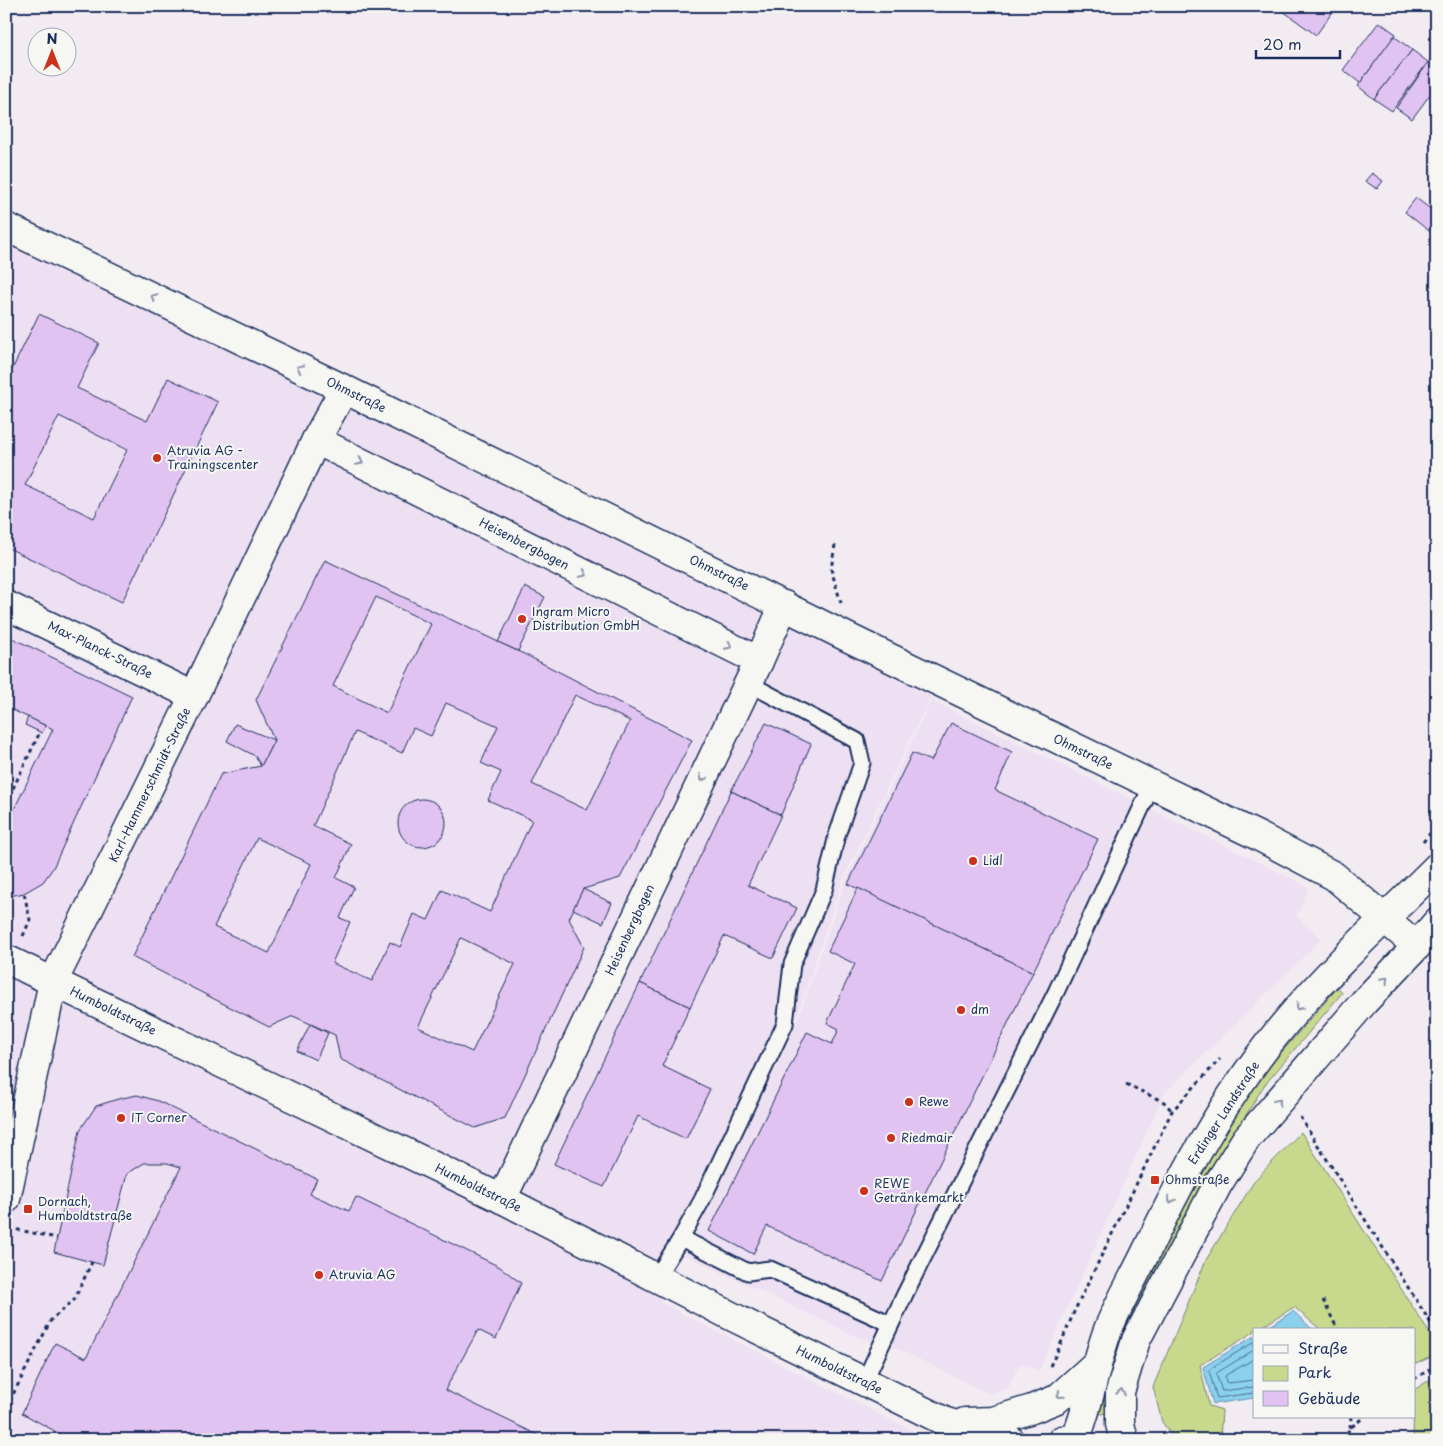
<svg xmlns="http://www.w3.org/2000/svg" width="1443" height="1446" viewBox="0 0 1443 1446" font-family="'Playpen Sans',sans-serif">
<rect width="100%" height="100%" fill="#f2ecf2"/>
<filter id="ink" filterUnits="userSpaceOnUse"><feTurbulence type="fractalNoise" baseFrequency=".02" numOctaves="2"/><feDisplacementMap in="SourceGraphic" scale="10" xChannelSelector="R" yChannelSelector="G"/><feConvolveMatrix kernelMatrix="1 2 1 2 8 2 1 2 1" color-interpolation-filters="sRGB"/></filter>
<g filter="url(#ink)">
<g fill="#ede0f2">
<polygon points="6,245 320,393 931,696 842,882 795,1022 660,1302 930,1440 6,1440"/>
<polygon points="931,700 1309,887 1297,916 1322,939 1164,1094 1039,1371 1020,1363 1008,1388 989,1394 898,1349 857,1337 685,1255 796,1024 845,882"/>
</g>
<g fill="#c8d98d" stroke="#728476">
<polygon points="1338,987 1342,993 1263,1087 1211,1173 1132,1331 1124,1326 1202,1171 1255,1083"/>
<polygon points="1301,1132 1437,1345 1437,1354 1414,1365 1414,1330 1321,1330 1294,1307 1257,1330 1254,1330 1254,1332 1200,1365 1209,1406 1222,1410 1220,1440 1175,1440 1162,1422 1153,1387 1206,1260 1255,1180"/>
<polygon points="1118,1337 1125,1340 1109,1377 1107,1392 1107,1413 1100,1414 1097,1409"/>
<polygon points="1437,1375 1437,1440 1413,1440 1414,1390"/>
</g>
<g fill="#8bd0ec" stroke="#5e90b3">
<polygon points="1293,1311 1313,1330 1264,1330"/>
<polygon points="1254,1336 1254,1398 1213,1404 1203,1367"/>
</g>
<g fill="none" stroke-linecap="round" stroke-linejoin="round">
<g stroke="#486f97" stroke-width="1">
<polyline points="1254,1342 1210,1369 1209,1371 1217,1398 1254,1393"/>
<polyline points="1254,1350 1218,1372 1216,1374 1222,1391 1254,1387"/>
<polyline points="1254,1359 1226,1375 1225,1377 1226,1382 1228,1383 1254,1380"/>
</g>
</g>
<g fill="#e1c3f1" stroke="#1b2f5e" fill-rule="evenodd">
<polygon points="1276,6 1337,6 1316,35"/>
<polygon points="1379,22 1396,34 1360,83 1343,70"/>
<polygon points="1394,36 1412,50 1374,99 1358,86"/>
<polygon points="1412,50 1428,62 1392,111 1374,99"/>
<polygon points="1431,59 1437,63 1437,85 1412,119 1396,108"/>
<polygon points="1372,173 1383,181 1377,189 1365,181"/>
<polygon points="1416,198 1437,214 1437,221 1429,231 1405,212"/>
<path d="M39 314 99 343 77 388 147 421 168 378 218 402 122 602 6 547V382ZM59 416 127 450 94 518 25 485Z"/>
<path d="M325 560 528 656 692 740 620 878 583 889 569 919 584 947 505 1118 475 1128 340 1059 335 1035 293 1016 269 1027 132 957 221 774 261 766 274 740 256 700ZM376 597 431 624 387 713 333 686ZM575 695 630 721 587 810 532 784ZM446 703 498 726 481 763 501 772 488 800 532 820 490 912 442 890 428 920 414 914 400 947 390 942 372 981 332 963 350 922 340 918 354 887 336 878 351 844 313 826 355 732 402 753 413 728 431 736ZM257 838 311 864 269 953 214 927ZM461 938 515 964 472 1052 418 1027Z"/>
<polygon points="525,587 545,597 518,651 498,642"/>
<polygon points="6,635 132,696 53,868 43,882 24,893 10,896 6,895 6,826 53,729 6,707"/>
<polygon points="28,717 46,726 42,733 25,725"/>
<polygon points="766,723 811,744 781,815 731,791"/>
<polygon points="951,723 1012,752 995,790 1098,839 1033,972 848,884 912,753 931,761"/>
<polygon points="235,724 274,740 261,766 255,756 227,741"/>
<polygon points="731,791 781,815 748,885 797,908 773,958 724,936 690,1007 640,983"/>
<circle cx="422" cy="823" r="24"/>
<polygon points="858,888 1033,972 882,1281 767,1226 753,1254 709,1231 807,1032 832,1044 839,1029 827,1023 855,964 828,951"/>
<polygon points="583,889 612,903 603,923 573,909"/>
<polygon points="640,983 690,1007 662,1066 710,1089 686,1139 638,1116 604,1187 554,1164"/>
<polygon points="310,1024 328,1033 316,1060 297,1051"/>
<polygon points="137,1095 158,1101 317,1179 310,1194 349,1211 356,1197 500,1267 521,1283 496,1339 478,1330 445,1390 548,1440 71,1440 22,1413 55,1343 86,1358 181,1167 167,1163 144,1163 127,1174 103,1265 54,1252 80,1130 96,1106 118,1099"/>
</g>
<g fill="none" stroke-linecap="round" stroke-linejoin="round">
<defs>
<g id="service">
<polyline points="681,1238 748,1272 770,1269 891,1324"/>
<polyline points="656,1278 681,1238 702,1200 785,1024 792,964 824,890 837,835 862,763 857,741 748,683"/>
<polyline points="864,1382 905,1294 1056,992 1152,785"/>
</g>
<g id="minor">
<polyline points="6,227 344,389 851,639 1258,836 1334,876 1417,946"/>
<polyline points="316,440 759,661 502,1199"/>
<polyline points="6,605 194,696"/>
<polyline points="759,661 784,605"/>
<polyline points="6,959 502,1199 737,1319 946,1422 1010,1440"/>
<polyline points="6,1199 53,982 194,696 316,440 344,389"/>
<polyline points="965,1422 993,1421 1032,1409 1057,1399 1097,1363"/>
<polyline points="1062,1440 1064,1440"/>
</g>
<g id="tertiary">
<path d="M1077 1435C1091 1400 1095 1362 1109 1327 1120 1301 1134 1277 1146 1252 1185 1171 1228 1090 1287 1021 1333 966 1386 918 1437 867"/>
<polyline points="1124,1440 1120,1424 1120,1392 1136,1340 1218,1184 1246,1139 1364,1002 1417,946 1437,922"/>
</g>
</defs>
<use href="#service" stroke="#1b2f5e" stroke-width="19"/>
<use href="#minor" stroke="#1b2f5e" stroke-width="31"/>
<use href="#tertiary" stroke="#1b2f5e" stroke-width="31"/>
<g stroke="#1b2f5e" stroke-width="3" stroke-dasharray="4 4" stroke-linecap="butt">
<polyline points="835,545 831,569 841,603"/>
<polyline points="6,803 40,732"/>
<polyline points="1423,842 1437,825"/>
<polyline points="23,936 30,920 24,893"/>
<polyline points="1126,1084 1164,1102 1172,1111"/>
<polyline points="1300,1117 1437,1333"/>
<polyline points="9,1228 57,1238"/>
<polyline points="1323,1300 1338,1330"/>
<polyline points="1050,1366 1059,1348 1074,1312 1172,1111 1220,1059"/>
<polyline points="1414,1379 1437,1365"/>
<polyline points="6,1408 51,1320 74,1300 92,1262"/>
<polyline points="1350,1428 1351,1417"/>
<polyline points="1343,1440 1350,1428 1364,1417"/>
</g>
<use href="#service" stroke="#f6f6f2" stroke-width="15"/>
<use href="#minor" stroke="#f6f6f2" stroke-width="28"/>
<use href="#tertiary" stroke="#f6f6f2" stroke-width="28"/>
</g>
<defs><path id="oneway-chevron" d="M-2-3.5L2.5 0L-2 3.5" fill="none" stroke-width="1.6" stroke-linecap="round" stroke-linejoin="round" transform="scale(1.25)"/></defs>
<g stroke="#8892a8">
<use href="#oneway-chevron" transform="translate(154 297) rotate(-154)"/>
<use href="#oneway-chevron" transform="translate(300 368) rotate(-154)"/>
<use href="#oneway-chevron" transform="translate(360 462) rotate(27)"/>
<use href="#oneway-chevron" transform="translate(584 574) rotate(27)"/>
<use href="#oneway-chevron" transform="translate(729 646) rotate(27)"/>
<use href="#oneway-chevron" transform="translate(703 778) rotate(115)"/>
<use href="#oneway-chevron" transform="translate(1385 980) rotate(-47)"/>
<use href="#oneway-chevron" transform="translate(1299 1007) rotate(132)"/>
<use href="#oneway-chevron" transform="translate(1278 1102) rotate(-49)"/>
<use href="#oneway-chevron" transform="translate(1171 1200) rotate(116)"/>
<use href="#oneway-chevron" transform="translate(1121 1392) rotate(-81)"/>
<use href="#oneway-chevron" transform="translate(1060 1395) rotate(141)"/>
</g>
</g>
<g fill="#c8321e" stroke="#f6f6f2" stroke-width="2">
<circle cx="157" cy="458" r="5"/>
<circle cx="522" cy="619" r="5"/>
<circle cx="973" cy="861" r="5"/>
<circle cx="961" cy="1010" r="5"/>
<circle cx="909" cy="1102" r="5"/>
<circle cx="121" cy="1118" r="5"/>
<circle cx="891" cy="1138" r="5"/>
<rect x="1150" y="1175" width="10" height="10" rx="2.5"/>
<circle cx="864" cy="1191" r="5"/>
<rect x="23" y="1204" width="10" height="10" rx="2.5"/>
<circle cx="319" cy="1275" r="5"/>
</g>
<g text-anchor="middle" stroke-width="4" stroke-linejoin="round" paint-order="stroke">
<g font-size="12" fill="#1b2f5e" stroke="#f6f6f2">
<text transform="translate(356 395) rotate(26)" y="4">Ohmstraße</text>
<text transform="translate(524 544) rotate(27)" y="4">Heisenbergbogen</text>
<text transform="translate(719 573) rotate(26)" y="4">Ohmstraße</text>
<text transform="translate(100 650) rotate(26)" y="4">Max-Planck-Straße</text>
<text transform="translate(1083 752) rotate(26)" y="4">Ohmstraße</text>
<text transform="translate(150 785) rotate(-64)" y="4">Karl-Hammerschmidt-Straße</text>
<text transform="translate(630 930) rotate(-65)" y="4">Heisenbergbogen</text>
<text transform="translate(113 1011) rotate(26)" y="4">Humboldtstraße</text>
<text transform="translate(1224 1113) rotate(-57)" y="4">Erdinger Landstraße</text>
<text transform="translate(478 1188) rotate(26)" y="4">Humboldtstraße</text>
<text transform="translate(839 1370) rotate(26)" y="4">Humboldtstraße</text>
</g>
<g font-size="12" fill="#1b2f5e" stroke="#f6f6f2" text-anchor="start">
<text x="167" y="455">Atruvia AG -<tspan x="167" dy="14">Trainingscenter</tspan></text>
<text x="532" y="616">Ingram Micro<tspan x="532" dy="14">Distribution GmbH</tspan></text>
<text x="983" y="865">Lidl</text>
<text x="971" y="1014">dm</text>
<text x="919" y="1106">Rewe</text>
<text x="131" y="1122">IT Corner</text>
<text x="901" y="1142">Riedmair</text>
<text x="1165" y="1184">Ohmstraße</text>
<text x="874" y="1188">REWE<tspan x="874" dy="14">Getränkemarkt</tspan></text>
<text x="38" y="1206">Dornach,<tspan x="38" dy="14">Humboldtstraße</tspan></text>
<text x="329" y="1279">Atruvia AG</text>
</g>
</g>
<rect width="1443" height="1446" fill="none" stroke="#f6f6f2" stroke-width="25"/>
<rect x="12" y="12" width="1418" height="1421" fill="none" stroke="#1b2f5e" stroke-width="2" filter="url(#ink)"/>
<rect x="1253" y="1328" width="162" height="90" fill="#f6f6f2" stroke="#9ea6b7"/>
<rect x="1263" y="1345" width="25" height="8" fill="#f6f6f2" stroke="#9ea6b7"/>
<text x="1298" y="1354" font-size="15" fill="#1b2f5e">Straße</text>
<rect x="1263" y="1366" width="25" height="15" fill="#c8d98d" stroke="#9ea6b7"/>
<text x="1298" y="1378" font-size="15" fill="#1b2f5e">Park</text>
<rect x="1263" y="1391" width="25" height="15" fill="#e1c3f1" stroke="#9ea6b7"/>
<text x="1298" y="1404" font-size="15" fill="#1b2f5e">Gebäude</text>
<g transform="translate(52 52)"><circle r="24" fill="#f6f6f2" stroke="#9ea6b7"/>
<path d="M0-4L9 19L0 12L-9 19Z" fill="#c8321e"/>
<text y="-8" font-size="14" font-weight="bold" text-anchor="middle" fill="#1b2f5e">N</text>
</g>
<path d="M1256 50v8h84v-8" fill="none" stroke="#1b2f5e" stroke-width="2.5"/>
<text x="1263" y="50" font-size="15" fill="#1b2f5e" stroke="#f6f6f2" stroke-width="4" paint-order="stroke">20 m</text>
</svg>
